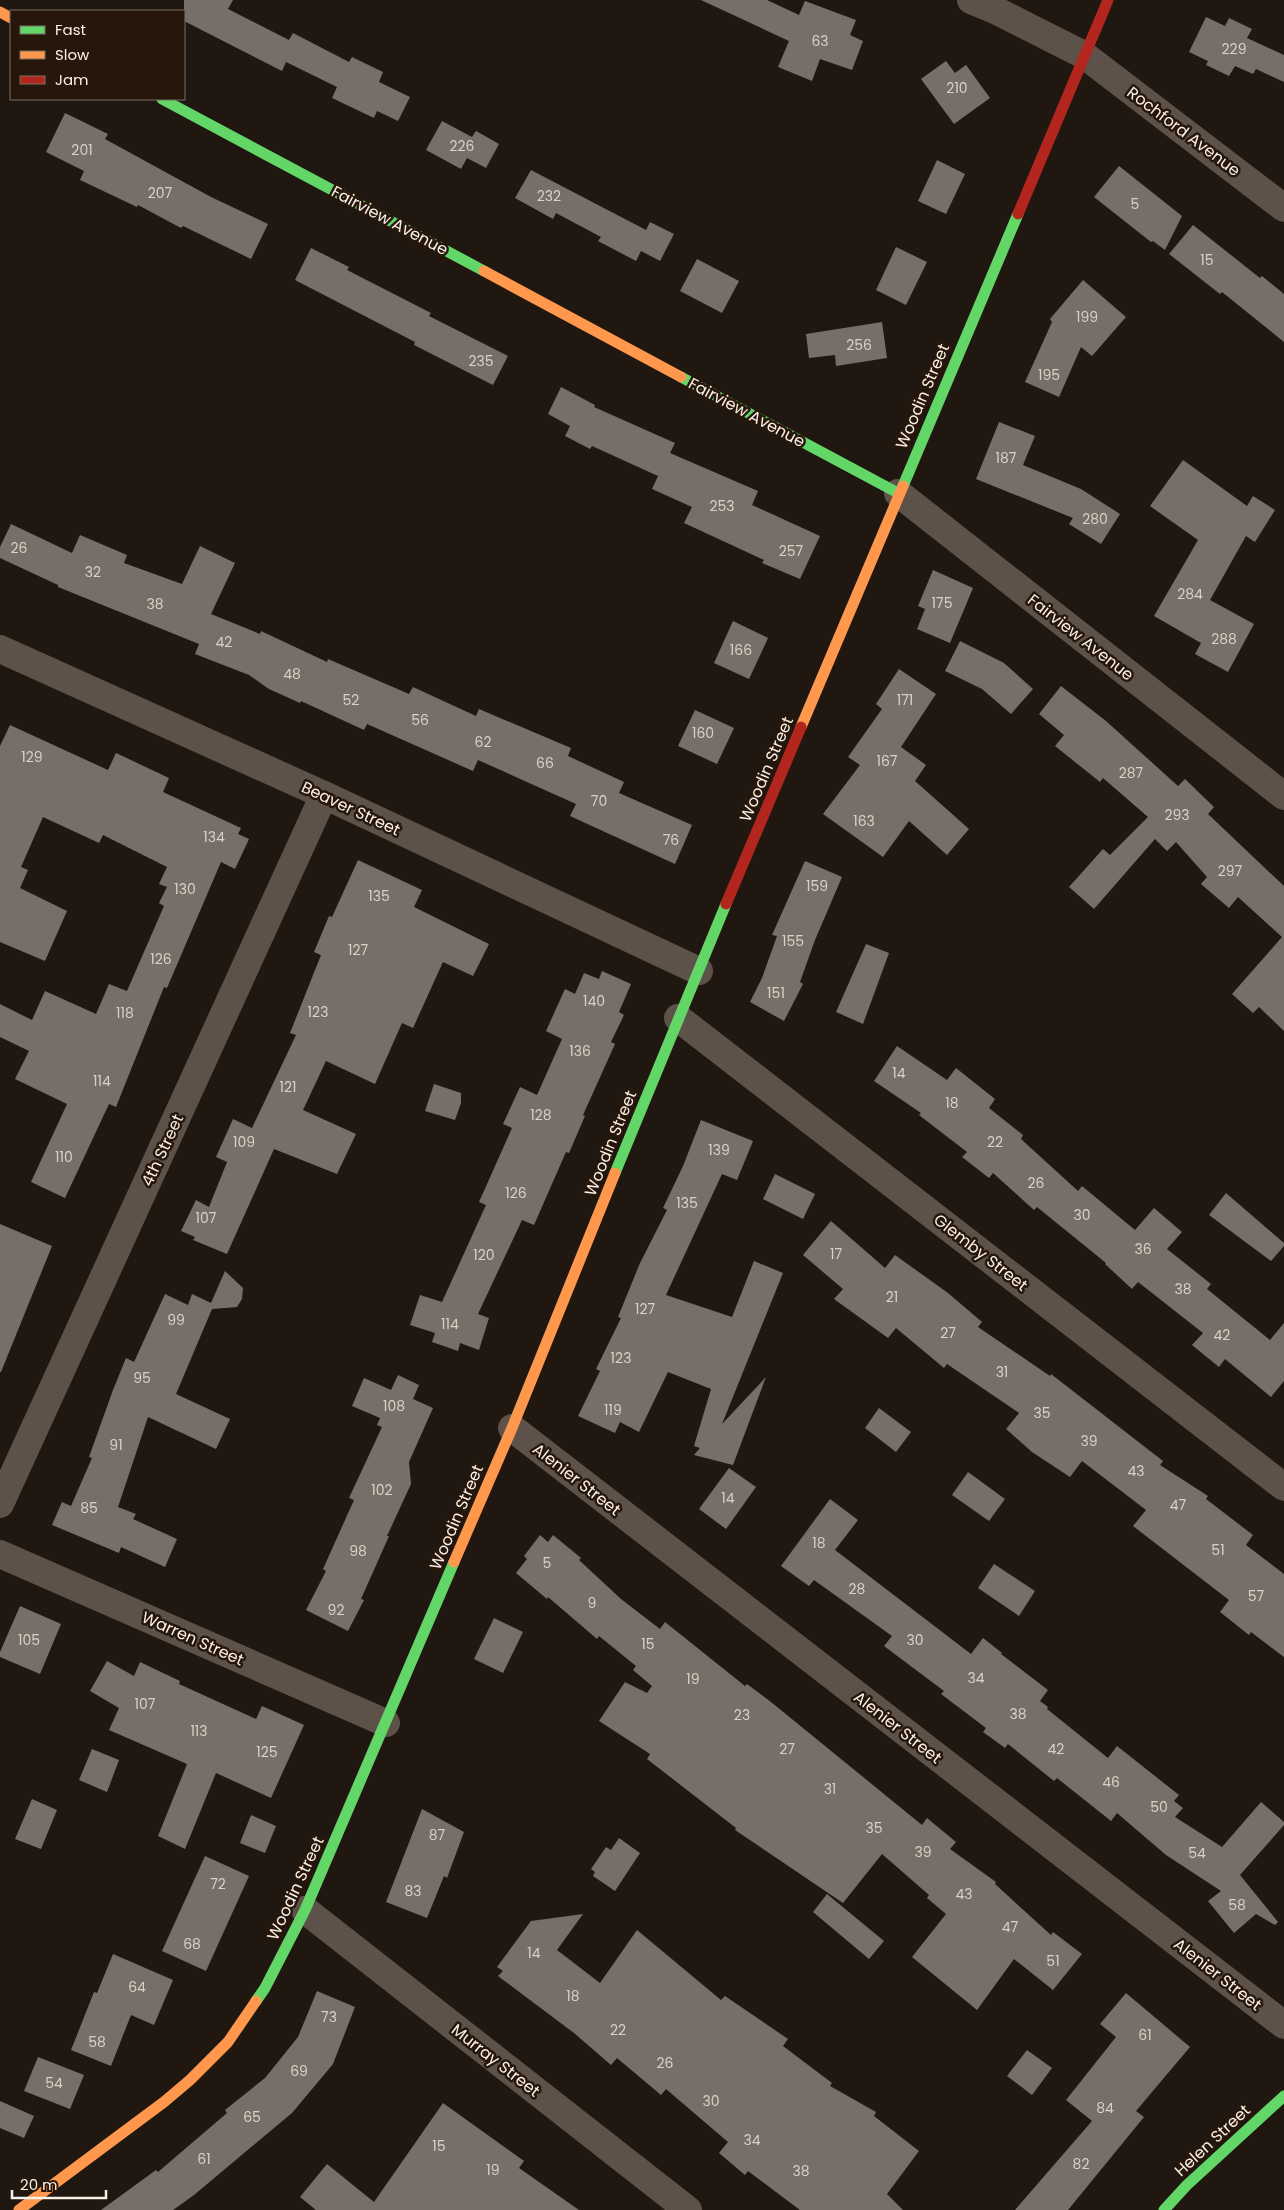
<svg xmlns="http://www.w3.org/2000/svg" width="1284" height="2210" viewBox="0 0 1284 2210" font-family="Poppins,sans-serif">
<rect width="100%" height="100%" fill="#201810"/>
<g fill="#766f68">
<polygon points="184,0 233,0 228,9 289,40 293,33 349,62 352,57 383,72 379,82 410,97 398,121 377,111 374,118 332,98 337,87 286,62 282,71 184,21"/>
<polygon points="701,0 767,0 799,15 805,1 856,20 850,35 863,41 852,70 820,59 812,81 778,67 789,41"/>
<polygon points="1206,17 1225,26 1229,18 1252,29 1247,38 1284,55 1284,82 1256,69 1253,74 1235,66 1229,76 1206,65 1208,61 1189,52"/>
<polygon points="946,61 955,73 966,65 990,98 954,124 921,79"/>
<polygon points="65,113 108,134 105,139 211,197 268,224 251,259 183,226 181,228 138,205 137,207 80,180 84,171 46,152"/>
<polygon points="442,121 472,137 476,131 499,144 486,168 467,158 461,169 426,150"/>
<polygon points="937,160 965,174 946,214 918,201"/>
<polygon points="1119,166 1182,216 1165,250 1153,241 1151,242 1094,197"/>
<polygon points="531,170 646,230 650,222 674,234 660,261 641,251 636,261 598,241 601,237 556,213 553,219 515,198"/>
<polygon points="1193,225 1260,278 1262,276 1284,294 1284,342 1222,292 1220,294 1169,254"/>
<polygon points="896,247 927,262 906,305 876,290"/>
<polygon points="311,248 349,267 347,270 431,313 429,316 508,356 493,385 414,345 415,342 295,280"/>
<polygon points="697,259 739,281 722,313 680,291"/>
<polygon points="1083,280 1126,317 1092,356 1081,347 1059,397 1025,382 1052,322 1050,319"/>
<polygon points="882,322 887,358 836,366 835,355 809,358 806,334"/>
<polygon points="561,387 595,405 594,407 675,443 670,453 758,491 752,505 820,536 800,579 762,563 764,560 684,523 692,507 652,489 658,476 592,446 590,449 565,436 570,426 548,414"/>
<polygon points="999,422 1035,436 1023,465 1081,489 1120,514 1101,544 1069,524 1073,518 976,479"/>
<polygon points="1183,460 1247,506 1253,496 1275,510 1255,542 1246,536 1210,600 1254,624 1228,672 1195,654 1201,643 1154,616 1198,540 1150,506"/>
<polygon points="11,524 72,553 80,535 127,555 124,563 182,584 200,546 235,563 211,614 260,634 261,631 327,662 328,659 409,694 413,687 476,716 479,709 571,748 568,756 624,782 619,793 692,825 675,864 570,816 576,804 478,760 473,771 367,724 364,730 301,701 300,703 269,689 249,675 195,654 199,644 58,587 58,585 0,558 0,547"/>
<polygon points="933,570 973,588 950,643 917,629 925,609 918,606"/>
<polygon points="733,621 768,638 749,679 714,663"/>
<polygon points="960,641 1004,663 1033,689 1011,714 982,689 945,671"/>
<polygon points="899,669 936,694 901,747 926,765 915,781 969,829 947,855 909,821 883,857 823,814 860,765 848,757 882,709 876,704"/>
<polygon points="1061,686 1106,721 1178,786 1185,779 1214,807 1208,814 1284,886 1284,1031 1259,1007 1253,1013 1232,994 1282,937 1238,897 1229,908 1201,884 1207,877 1176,842 1167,851 1155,839 1094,909 1069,887 1103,849 1110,855 1148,817 1103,778 1100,782 1055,746 1064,735 1039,714"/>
<polygon points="695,710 734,728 717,764 678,746"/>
<polygon points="10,725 108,770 116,753 169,778 163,792 241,828 238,834 249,839 235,869 221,862 167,988 164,987 116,1107 109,1104 65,1198 31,1182 67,1104 15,1079 29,1051 0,1037 0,1004 32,1020 45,991 96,1014 109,984 127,991 164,906 159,903 167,887 159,884 167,867 103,835 99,843 43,817 21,867 28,870 20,888 67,911 45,961 0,942 0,746"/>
<polygon points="358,860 422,890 414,907 489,944 473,976 443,962 413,1028 402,1023 375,1084 326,1061 303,1110 356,1134 337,1174 274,1149 227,1254 193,1240 195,1237 181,1231 196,1200 209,1207 227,1162 216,1157 233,1119 252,1128 296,1035 290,1033 321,955 314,952 329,916 332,917"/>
<polygon points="805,861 842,877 815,940 800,982 803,984 784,1021 750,1002 762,978 777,936 772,935"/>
<polygon points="866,944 889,953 863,1024 836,1012"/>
<polygon points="602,971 631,984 619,1012 624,1015 611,1042 615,1044 583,1115 585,1116 569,1153 566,1152 534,1225 522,1220 478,1314 489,1318 479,1350 460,1343 458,1351 432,1342 435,1333 410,1325 420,1295 442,1302 486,1205 479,1202 512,1128 503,1124 520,1087 537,1095 562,1039 546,1031 565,989 575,994 584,973 599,979"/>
<polygon points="897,1046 947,1080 956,1068 995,1099 989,1108 1023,1135 1021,1139 1078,1191 1082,1186 1135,1230 1154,1208 1182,1232 1167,1249 1211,1284 1207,1289 1270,1340 1284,1323 1284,1381 1271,1397 1225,1359 1219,1367 1192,1345 1203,1333 1138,1282 1132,1289 1105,1264 1106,1263 1037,1207 1034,1210 993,1173 989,1178 962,1157 967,1152 919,1115 921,1113 874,1081"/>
<polygon points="434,1084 461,1093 461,1103 455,1120 425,1111"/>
<polygon points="701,1120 753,1141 737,1180 722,1174 666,1295 732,1317 754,1261 783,1273 722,1424 766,1377 733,1465 694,1455 700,1448 694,1446 711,1389 668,1372 639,1432 620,1422 615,1433 578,1416 600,1371 596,1369 621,1318 618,1317 640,1263 667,1210 663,1208 683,1166"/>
<polygon points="775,1174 815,1194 803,1219 763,1199"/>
<polygon points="1226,1193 1284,1243 1284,1246 1271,1261 1209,1215"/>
<polygon points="831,1221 885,1268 895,1255 948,1293 982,1322 978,1327 1050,1376 1051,1374 1163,1461 1160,1465 1208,1496 1206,1499 1253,1535 1246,1545 1284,1574 1284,1657 1251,1632 1249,1635 1220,1612 1229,1600 1133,1526 1146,1510 1082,1461 1070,1477 1032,1452 1006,1429 1019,1413 947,1364 944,1368 896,1328 888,1338 834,1299 843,1289 803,1255"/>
<polygon points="0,1224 52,1246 1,1372 0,1372"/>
<polygon points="225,1271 243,1288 242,1299 237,1307 212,1309 176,1394 230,1419 216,1449 148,1417 118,1507 136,1514 133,1519 177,1539 165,1567 121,1547 119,1553 52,1525 62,1502 71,1506 92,1458 89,1457 113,1390 126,1358 134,1362 165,1294 188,1305 192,1294 211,1303"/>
<polygon points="398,1375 419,1385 413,1399 433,1408 409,1462 411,1484 387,1536 389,1536 361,1599 364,1600 348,1631 306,1610 326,1571 323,1569 354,1500 349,1498 382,1427 377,1425 380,1418 352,1406 364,1378 391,1390"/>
<polygon points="879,1408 911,1432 896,1452 865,1428"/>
<polygon points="729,1468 756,1487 726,1529 699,1509"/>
<polygon points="968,1472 1005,1499 989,1521 952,1495"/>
<polygon points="830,1499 858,1520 835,1550 971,1654 983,1638 1002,1653 1001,1654 1048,1690 1040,1701 1048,1707 1047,1709 1108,1758 1117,1746 1179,1795 1174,1801 1183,1808 1175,1817 1222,1847 1261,1802 1284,1822 1284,1825 1240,1875 1278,1922 1275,1925 1256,1914 1234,1933 1208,1901 1221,1891 1166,1855 1117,1813 1111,1821 1057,1778 1054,1781 1008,1744 1005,1748 983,1732 986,1728 941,1694 944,1691 884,1646 892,1636 814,1580 809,1586 781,1566"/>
<polygon points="540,1535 548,1542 553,1535 581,1558 579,1560 621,1599 660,1629 665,1622 745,1686 747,1684 771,1702 922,1825 927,1818 956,1842 950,1849 996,1882 995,1884 1051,1935 1053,1932 1082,1954 1053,1990 1014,1959 977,2010 912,1957 946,1914 927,1898 929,1895 882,1854 843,1903 735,1830 736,1828 647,1759 650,1754 599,1721 625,1682 647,1693 652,1686 633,1670 636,1666 599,1636 597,1639 548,1597 547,1599 516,1573 527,1559 524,1556"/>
<polygon points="994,1564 1035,1591 1019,1616 978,1588"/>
<polygon points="20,1606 61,1624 40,1674 0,1657 0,1652"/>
<polygon points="494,1618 523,1632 503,1673 474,1659"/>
<polygon points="107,1661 134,1676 140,1662 180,1681 179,1684 256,1719 262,1706 304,1725 271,1798 216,1773 185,1849 158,1836 187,1764 109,1730 119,1708 90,1691"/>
<polygon points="92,1749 119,1760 107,1792 79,1780"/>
<polygon points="32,1799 57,1810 41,1849 15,1839"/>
<polygon points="422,1809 464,1832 447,1878 444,1876 427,1918 386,1902"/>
<polygon points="251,1815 276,1826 265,1853 240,1843"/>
<polygon points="619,1838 640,1853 615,1891 593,1876 595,1872 591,1869 606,1847 611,1850"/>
<polygon points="205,1856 249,1876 206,1971 162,1951"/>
<polygon points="827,1894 884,1941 869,1959 813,1912"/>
<polygon points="583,1914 557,1950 600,1983 637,1930 721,2000 725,1996 788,2039 783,2046 832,2083 830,2086 876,2112 874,2116 919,2151 887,2194 903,2210 800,2210 748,2171 745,2175 719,2153 728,2142 666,2089 661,2095 617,2058 611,2065 574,2033 498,1976 503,1971 497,1967 531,1921"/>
<polygon points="113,1954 173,1980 154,2025 131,2015 111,2066 71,2050 94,1992 97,1993"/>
<polygon points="317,1991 355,2007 333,2064 292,2113 194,2195 173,2210 101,2210 156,2170 158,2172 227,2113 225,2110 265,2078 298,2037"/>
<polygon points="1126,1993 1190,2047 1136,2111 1144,2117 1068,2210 1015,2210 1092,2121 1066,2100 1116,2037 1100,2024"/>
<polygon points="1027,2050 1052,2068 1032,2095 1007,2076"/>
<polygon points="38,2057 84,2075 70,2109 24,2091"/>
<polygon points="0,2101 34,2116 24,2138 0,2128"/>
<polygon points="443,2103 524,2161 519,2168 579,2210 316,2210 300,2197 327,2164 374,2202"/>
</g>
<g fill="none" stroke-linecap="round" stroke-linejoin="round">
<g stroke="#5c524a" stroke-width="28">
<polyline points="971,0 995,10 1084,55 1284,208"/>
<polyline points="898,493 1284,796"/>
<polyline points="0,649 324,795 699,971"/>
<polyline points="678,1018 1284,1487"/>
<polyline points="512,1428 1284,2025"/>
<polyline points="0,1504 324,795"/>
<polyline points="0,1554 386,1723"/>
<polyline points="305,1910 688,2210"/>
</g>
<g stroke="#63d668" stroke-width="11">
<polyline points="162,99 484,271"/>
<polyline points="681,377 898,493"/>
<polyline points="903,486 1018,214"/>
<polyline points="615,1173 726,904"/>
<polyline points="256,2001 265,1988 305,1910 454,1562"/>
<polyline points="1164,2210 1187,2185 1284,2096"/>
</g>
<g stroke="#ff974d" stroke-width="11">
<polyline points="0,12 11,18"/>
<polyline points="484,271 681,377"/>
<polyline points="801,727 903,486"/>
<polyline points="454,1562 512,1428 615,1173"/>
<polyline points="19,2210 164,2102 190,2080 228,2042 256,2001"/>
</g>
<g stroke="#b3261e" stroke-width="11">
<polyline points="1018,214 1108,0"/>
<polyline points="726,904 801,727"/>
</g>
</g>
<g text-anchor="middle" stroke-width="5" stroke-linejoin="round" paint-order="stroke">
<g font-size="14" fill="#dad0c7">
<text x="820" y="46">63</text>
<text x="1234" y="54">229</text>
<text x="957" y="93">210</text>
<text x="462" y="151">226</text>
<text x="82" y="155">201</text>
<text x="160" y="198">207</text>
<text x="549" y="201">232</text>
<text x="1135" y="209">5</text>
<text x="1207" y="265">15</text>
<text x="1087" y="322">199</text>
<text x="859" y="350">256</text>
<text x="481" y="366">235</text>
<text x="1049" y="380">195</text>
<text x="1006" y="463">187</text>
<text x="722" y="511">253</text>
<text x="1095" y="524">280</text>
<text x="19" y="553">26</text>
<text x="791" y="556">257</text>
<text x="93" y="577">32</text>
<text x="1190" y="599">284</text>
<text x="942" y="608">175</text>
<text x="155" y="609">38</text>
<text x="1224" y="644">288</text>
<text x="224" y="647">42</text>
<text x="741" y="655">166</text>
<text x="292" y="679">48</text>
<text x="351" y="705">52</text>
<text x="905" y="705">171</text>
<text x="420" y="725">56</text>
<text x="703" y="738">160</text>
<text x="483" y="747">62</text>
<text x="32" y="762">129</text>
<text x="887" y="766">167</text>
<text x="545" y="768">66</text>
<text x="1131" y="778">287</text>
<text x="599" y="806">70</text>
<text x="1177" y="820">293</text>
<text x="864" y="826">163</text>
<text x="214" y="842">134</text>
<text x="671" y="845">76</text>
<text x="1230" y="876">297</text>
<text x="817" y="891">159</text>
<text x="185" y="894">130</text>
<text x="379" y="901">135</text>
<text x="793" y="946">155</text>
<text x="358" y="955">127</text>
<text x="161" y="964">126</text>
<text x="776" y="998">151</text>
<text x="594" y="1006">140</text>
<text x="318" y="1017">123</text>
<text x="125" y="1018">118</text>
<text x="580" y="1056">136</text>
<text x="899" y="1078">14</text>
<text x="102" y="1086">114</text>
<text x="288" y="1092">121</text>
<text x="952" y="1108">18</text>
<text x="541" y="1120">128</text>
<text x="244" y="1147">109</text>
<text x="995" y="1147">22</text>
<text x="719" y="1155">139</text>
<text x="64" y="1162">110</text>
<text x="1036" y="1188">26</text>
<text x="516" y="1198">126</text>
<text x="687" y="1208">135</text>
<text x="1082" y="1220">30</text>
<text x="206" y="1223">107</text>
<text x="1143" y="1254">36</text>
<text x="836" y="1259">17</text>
<text x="484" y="1260">120</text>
<text x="1183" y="1294">38</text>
<text x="892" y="1302">21</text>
<text x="645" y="1314">127</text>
<text x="176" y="1325">99</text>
<text x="450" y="1329">114</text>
<text x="948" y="1338">27</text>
<text x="1222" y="1340">42</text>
<text x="621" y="1363">123</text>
<text x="1002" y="1377">31</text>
<text x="142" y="1383">95</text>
<text x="394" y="1411">108</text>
<text x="613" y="1415">119</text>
<text x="1042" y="1418">35</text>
<text x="1089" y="1446">39</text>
<text x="116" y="1450">91</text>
<text x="1136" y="1476">43</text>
<text x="382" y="1495">102</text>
<text x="728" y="1503">14</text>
<text x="1178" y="1510">47</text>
<text x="89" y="1513">85</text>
<text x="819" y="1548">18</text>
<text x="1218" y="1555">51</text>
<text x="358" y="1556">98</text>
<text x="547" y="1568">5</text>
<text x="857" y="1594">28</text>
<text x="1256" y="1601">57</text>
<text x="592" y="1608">9</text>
<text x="336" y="1615">92</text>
<text x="29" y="1645">105</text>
<text x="915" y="1645">30</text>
<text x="648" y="1649">15</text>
<text x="976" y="1683">34</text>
<text x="693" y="1684">19</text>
<text x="145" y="1709">107</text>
<text x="1018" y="1719">38</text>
<text x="742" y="1720">23</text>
<text x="199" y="1736">113</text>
<text x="787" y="1754">27</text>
<text x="1056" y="1754">42</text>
<text x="267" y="1757">125</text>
<text x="1111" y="1787">46</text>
<text x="830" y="1794">31</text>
<text x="1159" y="1812">50</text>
<text x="874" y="1833">35</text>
<text x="437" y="1840">87</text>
<text x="923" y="1857">39</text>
<text x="1197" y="1858">54</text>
<text x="218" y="1889">72</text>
<text x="413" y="1896">83</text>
<text x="964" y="1899">43</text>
<text x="1237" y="1910">58</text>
<text x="1010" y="1932">47</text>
<text x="192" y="1949">68</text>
<text x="534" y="1958">14</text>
<text x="1053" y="1966">51</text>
<text x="137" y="1992">64</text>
<text x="573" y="2001">18</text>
<text x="329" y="2022">73</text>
<text x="618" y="2035">22</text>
<text x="1145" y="2040">61</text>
<text x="97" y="2047">58</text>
<text x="665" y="2068">26</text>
<text x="299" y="2076">69</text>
<text x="54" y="2088">54</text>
<text x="711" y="2106">30</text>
<text x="1105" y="2113">84</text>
<text x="252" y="2122">65</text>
<text x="752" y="2145">34</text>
<text x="439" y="2151">15</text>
<text x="204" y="2164">61</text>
<text x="1081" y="2169">82</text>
<text x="493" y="2175">19</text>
<text x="801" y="2176">38</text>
</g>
<g font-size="16" fill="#fbf0e7" stroke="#26170a">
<text transform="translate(1184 131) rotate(37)" y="6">Rochford Avenue</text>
<text transform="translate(390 220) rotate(28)" y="6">Fairview Avenue</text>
<text transform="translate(922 396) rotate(-67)" y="6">Woodin Street</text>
<text transform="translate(747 412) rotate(28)" y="6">Fairview Avenue</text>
<text transform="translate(1081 637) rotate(38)" y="6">Fairview Avenue</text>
<text transform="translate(766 769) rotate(-67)" y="6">Woodin Street</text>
<text transform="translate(351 808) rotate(25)" y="6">Beaver Street</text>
<text transform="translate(610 1143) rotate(-68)" y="6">Woodin Street</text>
<text transform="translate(162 1150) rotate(-65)" y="6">4th Street</text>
<text transform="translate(981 1252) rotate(38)" y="6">Glemby Street</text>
<text transform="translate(577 1479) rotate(38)" y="6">Alenier Street</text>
<text transform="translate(456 1517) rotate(-67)" y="6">Woodin Street</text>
<text transform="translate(193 1638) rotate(24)" y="6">Warren Street</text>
<text transform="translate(898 1727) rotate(38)" y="6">Alenier Street</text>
<text transform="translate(295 1888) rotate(-65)" y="6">Woodin Street</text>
<text transform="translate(1218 1974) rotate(38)" y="6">Alenier Street</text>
<text transform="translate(496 2060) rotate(38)" y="6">Murray Street</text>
<text transform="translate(1212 2140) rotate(-43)" y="6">Helen Street</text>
</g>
</g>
<rect x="10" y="10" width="175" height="90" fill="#26170a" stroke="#7b6e62"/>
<rect x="20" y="26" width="25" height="8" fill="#63d668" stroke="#7b6e62"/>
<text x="55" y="35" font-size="15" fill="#fbf0e7">Fast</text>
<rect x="20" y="51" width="25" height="8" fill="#ff974d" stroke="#7b6e62"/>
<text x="55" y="60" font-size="15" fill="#fbf0e7">Slow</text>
<rect x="20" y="76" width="25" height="8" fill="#b3261e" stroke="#7b6e62"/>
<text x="55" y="85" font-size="15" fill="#fbf0e7">Jam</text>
<path d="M12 2190v8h94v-8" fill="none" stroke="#fbf0e7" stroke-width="2.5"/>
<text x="20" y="2190" font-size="15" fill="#fbf0e7" stroke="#26170a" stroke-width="4" paint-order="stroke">20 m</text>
</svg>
